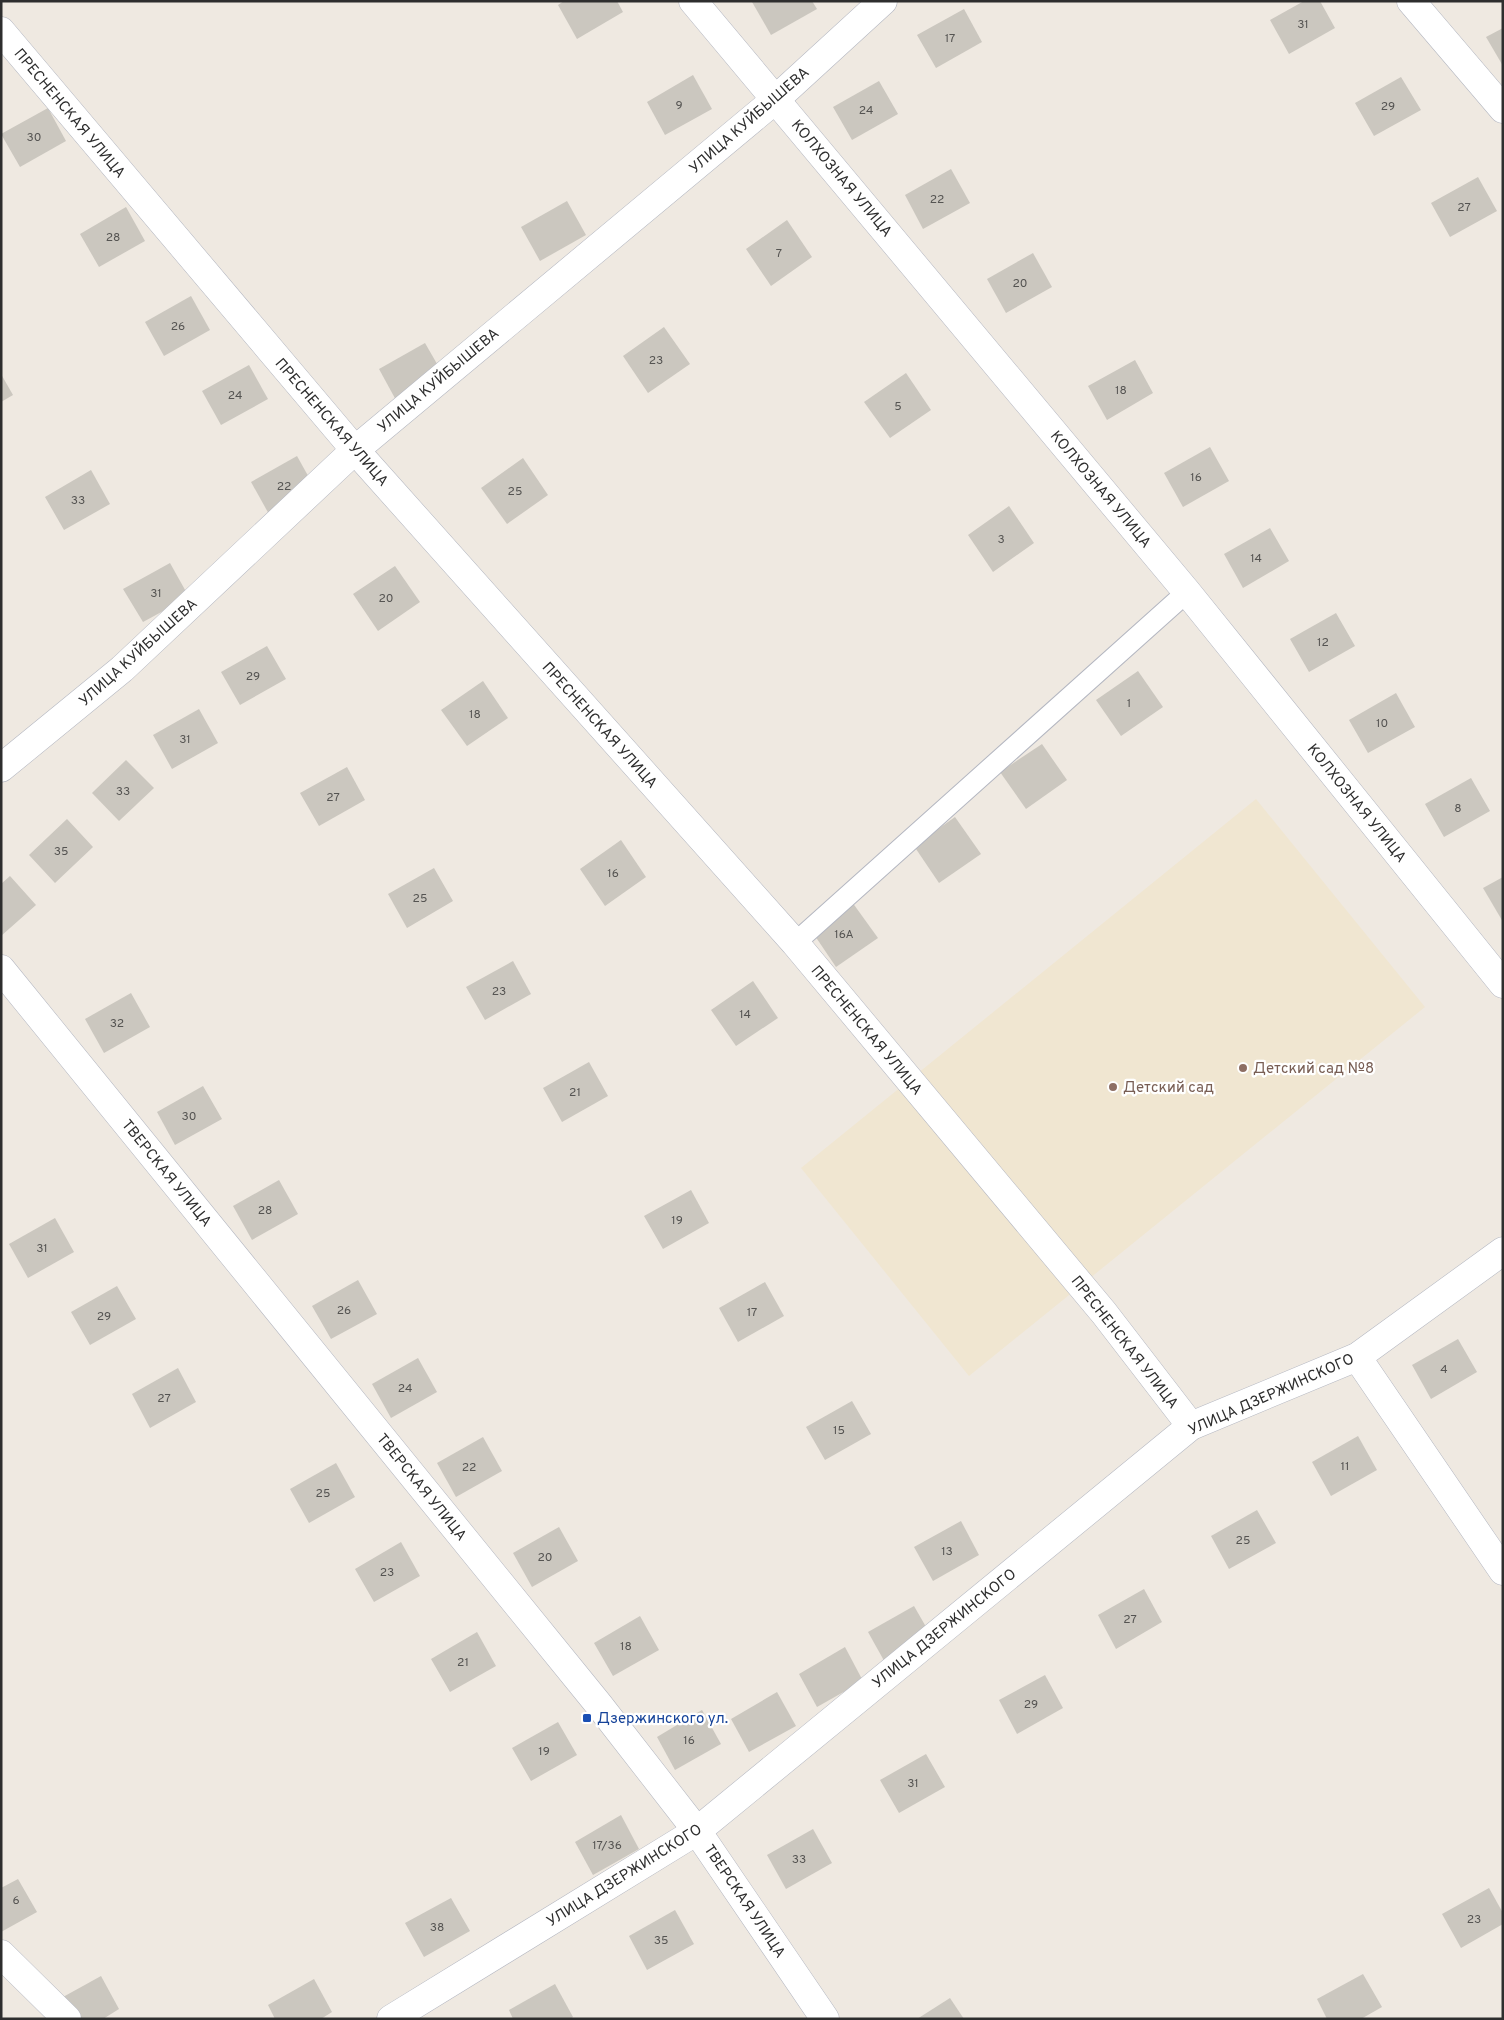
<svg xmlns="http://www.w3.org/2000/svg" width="1504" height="2020" viewBox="0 0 1504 2020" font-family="Overpass,sans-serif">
<rect width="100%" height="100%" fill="#efe9e1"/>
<polygon fill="#f0e6d1" points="1256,799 1425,1007 969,1376 801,1168"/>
<g fill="#cbc7bf">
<polygon points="564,1 617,1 623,12 577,39 558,5"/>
<polygon points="754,1 812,1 817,9 771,35 752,2"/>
<polygon points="1304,1 1320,1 1335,28 1289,54 1270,20"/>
<polygon points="964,9 982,42 936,68 917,35"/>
<polygon points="1503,28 1503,66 1486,37"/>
<polygon points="693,75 712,109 665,135 647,102"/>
<polygon points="1401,77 1421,110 1374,136 1355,103"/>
<polygon points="879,81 898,114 852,140 833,107"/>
<polygon points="48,108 66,141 20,167 1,134"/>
<polygon points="951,169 970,203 923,229 905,195"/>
<polygon points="1478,177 1497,211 1450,237 1431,203"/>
<polygon points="567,201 586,235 540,261 521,227"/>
<polygon points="126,207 145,241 99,267 80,234"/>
<polygon points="787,220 812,257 771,286 746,249"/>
<polygon points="1033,253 1052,287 1006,313 987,279"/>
<polygon points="191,296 210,330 164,356 145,322"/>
<polygon points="664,327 690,364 648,393 623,356"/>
<polygon points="425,343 444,376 397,402 379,369"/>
<polygon points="1135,360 1153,393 1107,420 1088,386"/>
<polygon points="249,365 268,399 221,425 202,391"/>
<polygon points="906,373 931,410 890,438 864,402"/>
<polygon points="1,374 13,395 1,402"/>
<polygon points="1210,447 1229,481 1183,507 1164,473"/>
<polygon points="297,456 316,490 270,516 251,482"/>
<polygon points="523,458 548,495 507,524 481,488"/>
<polygon points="91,470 110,504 64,530 45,497"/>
<polygon points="1009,506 1034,543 993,572 968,535"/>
<polygon points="1270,528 1289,561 1243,588 1224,554"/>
<polygon points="170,563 189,597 143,622 123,589"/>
<polygon points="395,566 420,602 378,631 353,594"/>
<polygon points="1336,613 1355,646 1309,672 1290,639"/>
<polygon points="267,646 286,679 240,705 221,672"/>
<polygon points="1138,671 1163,707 1121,736 1096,700"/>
<polygon points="483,681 508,718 467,746 441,710"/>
<polygon points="1396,693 1415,727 1368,753 1349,720"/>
<polygon points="199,709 218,743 172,769 153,735"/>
<polygon points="1042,744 1067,780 1026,809 1000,772"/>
<polygon points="126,760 154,788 119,821 92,793"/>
<polygon points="347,767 365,800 319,826 300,793"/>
<polygon points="1471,778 1490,811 1444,837 1425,804"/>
<polygon points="955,817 981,854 939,883 914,846"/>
<polygon points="67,819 93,847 55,883 29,855"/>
<polygon points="621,840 646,877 605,906 580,869"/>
<polygon points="434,868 453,901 407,928 388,894"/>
<polygon points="10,876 36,905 1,936 1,884"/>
<polygon points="1503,877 1503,922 1483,888"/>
<polygon points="852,902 878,938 836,967 811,930"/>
<polygon points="513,961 531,994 485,1020 466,987"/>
<polygon points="753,981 778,1018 736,1046 711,1010"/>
<polygon points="131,993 150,1027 104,1053 85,1019"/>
<polygon points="589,1062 608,1096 562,1122 543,1088"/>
<polygon points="203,1086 222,1119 175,1145 157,1112"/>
<polygon points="279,1180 298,1214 252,1240 233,1206"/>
<polygon points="691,1190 709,1223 663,1249 644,1216"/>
<polygon points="55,1218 74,1252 28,1278 9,1244"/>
<polygon points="358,1280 377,1314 331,1339 312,1306"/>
<polygon points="765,1282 784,1316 738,1342 719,1308"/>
<polygon points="117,1286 136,1319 90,1345 71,1312"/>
<polygon points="1458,1339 1477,1372 1431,1399 1412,1365"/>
<polygon points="418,1358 437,1392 391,1418 372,1384"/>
<polygon points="178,1368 196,1402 150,1428 132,1394"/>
<polygon points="852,1401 871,1434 825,1460 806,1427"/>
<polygon points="1358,1436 1377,1470 1331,1496 1312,1462"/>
<polygon points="483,1437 502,1471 456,1497 437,1463"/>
<polygon points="336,1463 355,1497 309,1523 290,1489"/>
<polygon points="1257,1510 1276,1543 1229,1569 1211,1536"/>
<polygon points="961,1521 979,1555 933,1581 914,1547"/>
<polygon points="559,1527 578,1561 532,1587 513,1553"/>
<polygon points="401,1542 420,1576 374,1602 355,1569"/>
<polygon points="1144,1589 1162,1622 1116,1649 1098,1615"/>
<polygon points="914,1606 933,1639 887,1666 868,1632"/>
<polygon points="640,1616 659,1650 613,1676 594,1643"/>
<polygon points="477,1632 496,1666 450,1692 431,1659"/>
<polygon points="845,1647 863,1681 817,1707 799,1674"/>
<polygon points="1045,1675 1063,1708 1017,1734 999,1700"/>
<polygon points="777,1692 796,1726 749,1752 731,1719"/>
<polygon points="702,1710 721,1744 675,1770 657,1737"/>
<polygon points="558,1722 577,1755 531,1781 512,1748"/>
<polygon points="926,1754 945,1787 899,1813 880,1780"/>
<polygon points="621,1815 639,1849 593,1875 575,1842"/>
<polygon points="813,1829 832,1863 786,1889 767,1855"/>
<polygon points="18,1879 37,1912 1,1932 1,1888"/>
<polygon points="1489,1888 1503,1913 1503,1924 1461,1948 1442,1914"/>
<polygon points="451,1898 470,1931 424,1957 405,1923"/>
<polygon points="675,1910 694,1944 647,1970 629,1936"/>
<polygon points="1363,1974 1382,2007 1361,2019 1327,2019 1317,1999"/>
<polygon points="101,1976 119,2009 103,2019 64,2019 54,2002"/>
<polygon points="314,1979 332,2012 321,2019 275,2019 268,2005"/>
<polygon points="555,1984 573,2017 571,2019 513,2019 509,2010"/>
<polygon points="950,1998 964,2019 917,2019"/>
</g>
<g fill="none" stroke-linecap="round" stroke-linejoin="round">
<defs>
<polyline id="service" points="795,943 1187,592"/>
<g id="minor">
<polyline points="693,1 1187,592 1503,984"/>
<polyline points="1411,1 1503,109"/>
<polyline points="1,31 355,450 795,943 1104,1313 1191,1426"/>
<polyline points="1,768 122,669 355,450 776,99 883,1"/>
<polyline points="1,969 599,1705 697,1831 825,2019"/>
<polyline points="1357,1357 1503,1571"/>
<polyline points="1,1954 67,2019"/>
<polyline points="391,2019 697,1831 1191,1426 1357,1357 1503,1251"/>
</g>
</defs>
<use href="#service" stroke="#b4b7c1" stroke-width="22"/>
<use href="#minor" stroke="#b4b7c1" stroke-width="29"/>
<use href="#service" stroke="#fff" stroke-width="20"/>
<use href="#minor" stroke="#fff" stroke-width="28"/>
</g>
<g fill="#8d6e63" stroke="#fff" stroke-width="2">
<circle cx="1243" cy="1068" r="5"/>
<circle cx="1113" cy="1087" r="5"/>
</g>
<rect fill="#1a4fb4" stroke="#fff" stroke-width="2" x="582" y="1713" width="10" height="10" rx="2.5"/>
<g text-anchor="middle" stroke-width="4.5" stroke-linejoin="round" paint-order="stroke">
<g font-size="12" fill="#555452">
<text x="1303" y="28">31</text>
<text x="950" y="42">17</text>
<text x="679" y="109">9</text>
<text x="1388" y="110">29</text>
<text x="866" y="114">24</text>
<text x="34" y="141">30</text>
<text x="937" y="203">22</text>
<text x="1464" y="211">27</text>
<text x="113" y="241">28</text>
<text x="779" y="257">7</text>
<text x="1020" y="287">20</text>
<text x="178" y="330">26</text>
<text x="656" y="364">23</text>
<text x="1121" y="394">18</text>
<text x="235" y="399">24</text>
<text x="898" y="410">5</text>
<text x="1196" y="481">16</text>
<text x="284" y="490">22</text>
<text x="515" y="495">25</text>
<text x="78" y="504">33</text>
<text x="1001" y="543">3</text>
<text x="1256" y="562">14</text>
<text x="156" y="597">31</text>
<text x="386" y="602">20</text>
<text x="1323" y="646">12</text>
<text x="253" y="680">29</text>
<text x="1129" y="707">1</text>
<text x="475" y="718">18</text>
<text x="1382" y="727">10</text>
<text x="185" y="743">31</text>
<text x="123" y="795">33</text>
<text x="333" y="801">27</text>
<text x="1458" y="812">8</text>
<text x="61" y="855">35</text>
<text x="613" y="877">16</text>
<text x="420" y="902">25</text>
<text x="844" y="938">16А</text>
<text x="499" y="995">23</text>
<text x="745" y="1018">14</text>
<text x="117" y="1027">32</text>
<text x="575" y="1096">21</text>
<text x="189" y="1120">30</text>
<text x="265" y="1214">28</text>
<text x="677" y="1224">19</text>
<text x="42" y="1252">31</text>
<text x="344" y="1314">26</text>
<text x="752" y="1316">17</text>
<text x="104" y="1320">29</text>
<text x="1444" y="1373">4</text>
<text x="405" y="1392">24</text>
<text x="164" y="1402">27</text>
<text x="839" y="1434">15</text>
<text x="1345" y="1470">11</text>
<text x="469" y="1471">22</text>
<text x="323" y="1497">25</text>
<text x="1243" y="1544">25</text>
<text x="947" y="1555">13</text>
<text x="545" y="1561">20</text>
<text x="387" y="1576">23</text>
<text x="1130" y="1623">27</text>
<text x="626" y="1650">18</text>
<text x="463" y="1666">21</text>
<text x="1031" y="1708">29</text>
<text x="689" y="1744">16</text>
<text x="544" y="1755">19</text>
<text x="913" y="1787">31</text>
<text x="607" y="1849">17/36</text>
<text x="799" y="1863">33</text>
<text x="16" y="1904">6</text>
<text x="1474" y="1923">23</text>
<text x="437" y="1931">38</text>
<text x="661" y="1944">35</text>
</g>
<g font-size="15" fill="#2e2e2e" stroke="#fff">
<text transform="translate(70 113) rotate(50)" y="5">ПРЕСНЕНСКАЯ УЛИЦА</text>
<text transform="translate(749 120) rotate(-41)" y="5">УЛИЦА КУЙБЫШЕВА</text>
<text transform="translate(842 178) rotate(50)" y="5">КОЛХОЗНАЯ УЛИЦА</text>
<text transform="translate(438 380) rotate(-40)" y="5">УЛИЦА КУЙБЫШЕВА</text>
<text transform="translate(332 422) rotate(49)" y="5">ПРЕСНЕНСКАЯ УЛИЦА</text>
<text transform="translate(1101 489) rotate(50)" y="5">КОЛХОЗНАЯ УЛИЦА</text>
<text transform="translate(138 652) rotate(-42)" y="5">УЛИЦА КУЙБЫШЕВА</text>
<text transform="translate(600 725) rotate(48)" y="5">ПРЕСНЕНСКАЯ УЛИЦА</text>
<text transform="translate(1357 803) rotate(51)" y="5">КОЛХОЗНАЯ УЛИЦА</text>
<text transform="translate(867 1030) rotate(50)" y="5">ПРЕСНЕНСКАЯ УЛИЦА</text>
<text transform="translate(167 1173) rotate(51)" y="5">ТВЕРСКАЯ УЛИЦА</text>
<text transform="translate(1125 1342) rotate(52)" y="5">ПРЕСНЕНСКАЯ УЛИЦА</text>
<text transform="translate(1271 1394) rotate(-24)" y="5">УЛИЦА ДЗЕРЖИНСКОГО</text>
<text transform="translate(422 1487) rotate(51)" y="5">ТВЕРСКАЯ УЛИЦА</text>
<text transform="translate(944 1628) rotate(-39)" y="5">УЛИЦА ДЗЕРЖИНСКОГО</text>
<text transform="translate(624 1875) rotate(-32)" y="5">УЛИЦА ДЗЕРЖИНСКОГО</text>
<text transform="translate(745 1901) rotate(56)" y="5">ТВЕРСКАЯ УЛИЦА</text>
</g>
<g font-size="15" fill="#785e54" stroke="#fff" text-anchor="start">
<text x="1253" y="1073">Детский сад №8</text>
<text x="1123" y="1092">Детский сад</text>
</g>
<g font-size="15" fill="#164399" stroke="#fff" text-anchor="start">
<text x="597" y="1723">Дзержинского ул.</text>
</g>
</g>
<rect width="1504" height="2020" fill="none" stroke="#2e2e2e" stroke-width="5"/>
</svg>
